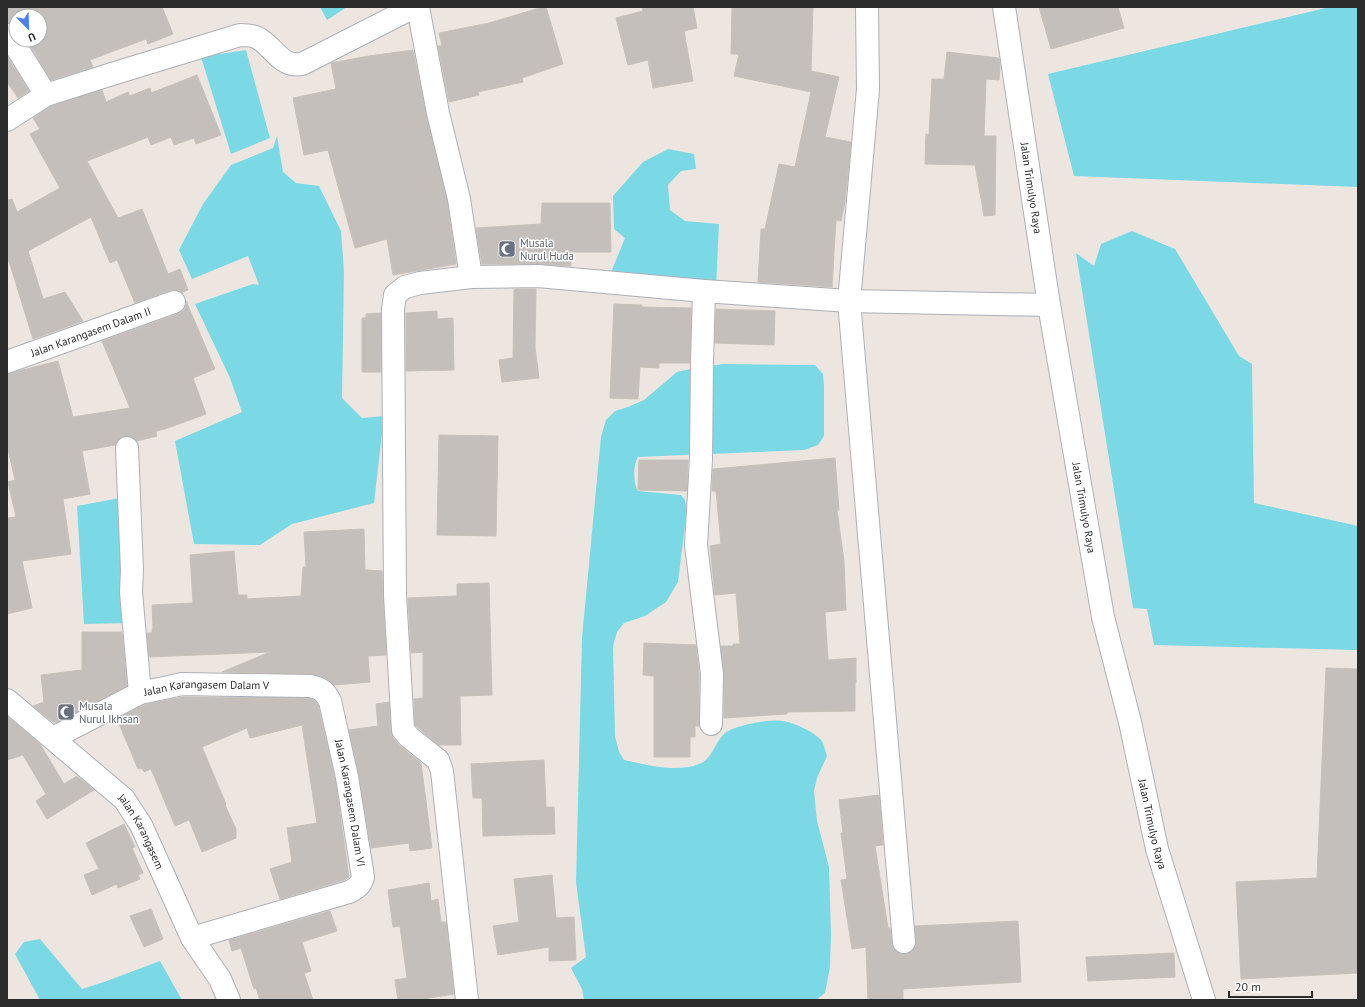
<svg xmlns="http://www.w3.org/2000/svg" width="1365" height="1007" viewBox="0 0 1365 1007" font-family="'PT Sans',sans-serif">
<rect width="100%" height="100%" fill="#ede5df"/>
<g fill="#7bd9e6">
<polygon points="320,7 347,7 327,20"/>
<polygon points="1330,7 1358,7 1358,187 1074,176 1048,74"/>
<polygon points="246,50 270,138 231,154 201,57"/>
<polygon points="277,136 283,172 296,183 319,186 341,231 344,272 342,398 362,418 384,416 374,503 292,524 260,545 194,544 175,441 242,412 230,378 195,304 253,284 259,285 248,256 192,279 179,250 203,204 231,165 273,148"/>
<polygon points="668,149 694,154 696,169 681,171 668,185 670,210 685,221 719,224 716,287 610,275 625,238 614,229 613,196 643,162"/>
<polygon points="1132,231 1175,249 1239,356 1252,364 1254,503 1358,526 1358,650 1154,645 1147,609 1133,608 1076,253 1094,266 1101,244"/>
<path d="M723 364 815 365 823 374 824 386V436L818 445 804 450 638 457C633 465 633 483 638 491L681 495 685 500 687 509 678 582 666 602 645 616 624 623 617 632 613 646 615 736 619 752 624 760C648 765 676 773 699 764 712 760 715 742 724 734 733 725 770 719 782 721 792 722 813 731 820 739 824 742 825 751 827 756L817 778 814 791 817 821 829 867 831 934 830 967 825 993 816 1000H584L582 989 571 968 586 957 576 882 582 638 601 437 606 420 615 411 628 407 644 400 677 372 695 368Z"/>
<polygon points="120,498 129,623 84,624 77,506"/>
<polygon points="40,939 82,989 104,982 160,961 182,1000 40,1000 15,954 24,942"/>
</g>
<g fill="#c5bfbc" stroke="#c8c1b9">
<polygon points="7,7 162,7 173,34 148,44 146,39 111,52 90,60 93,67 51,80 27,40 40,40 40,16 16,16 16,27 12,24 7,23"/>
<polygon points="543,7 546,7 563,64 522,78 523,82 478,92 479,95 449,102 438,46 442,46 439,33 489,23"/>
<polygon points="642,7 693,7 697,28 684,31 693,81 653,88 648,60 628,65 616,18 643,11"/>
<polygon points="732,7 813,7 811,71 839,77 825,137 851,142 845,202 841,221 836,220 832,287 758,282 761,229 765,229 779,164 795,167 811,92 734,76 739,54 731,54"/>
<polygon points="1039,7 1118,7 1124,28 1051,49"/>
<polygon points="413,50 426,115 447,201 456,264 393,275 387,239 355,248 328,150 304,155 293,98 336,89 331,63 369,56"/>
<polygon points="947,52 999,58 1000,66 999,80 986,79 984,136 996,136 995,215 984,216 975,165 925,164 926,134 929,135 932,79 944,79"/>
<polygon points="7,56 29,91 18,98 7,82"/>
<polygon points="197,75 221,135 196,144 194,138 174,145 171,137 151,145 148,137 87,161 118,218 142,209 168,274 180,269 188,290 182,292 183,294 177,290 170,290 135,303 117,260 110,263 91,217 28,251 43,299 65,292 83,321 33,339 9,261 7,262 7,200 12,199 17,212 60,188 30,134 40,129 33,118 51,106 102,90 106,102 128,92 130,96 150,88 151,93"/>
<polygon points="542,203 610,203 611,252 571,252 571,266 538,264 482,264 476,228 541,224"/>
<polygon points="514,289 536,289 535,347 539,378 502,382 499,360 513,358"/>
<polygon points="186,301 215,369 193,378 206,414 165,429 156,431 157,436 137,441 132,437 126,436 120,438 115,445 82,451 90,494 63,499 71,554 22,561 32,608 7,614 7,518 16,517 8,482 15,480 7,445 7,374 58,361 73,417 130,408 102,341 178,314 184,310 186,305"/>
<polygon points="614,304 642,305 642,307 691,308 690,363 659,363 659,368 640,367 638,399 610,398"/>
<polygon points="716,309 775,311 774,345 715,343"/>
<polygon points="437,311 437,319 453,318 454,370 406,371 406,313"/>
<polygon points="381,313 381,372 362,372 362,318 366,318 366,314"/>
<polygon points="439,435 498,436 496,536 437,535"/>
<polygon points="835,458 839,510 837,510 844,561 846,610 825,612 828,660 856,658 856,683 855,683 855,711 787,712 787,714 724,718 724,674 721,646 733,646 733,644 740,644 736,593 715,595 710,546 721,544 716,491 712,491 713,469"/>
<polygon points="639,460 688,460 687,491 638,490"/>
<polygon points="364,529 365,570 382,571 386,655 368,656 370,682 334,685 324,678 310,674 222,672 270,652 149,657 147,633 152,633 152,629 153,629 152,605 193,603 190,555 234,551 238,595 247,595 247,599 301,596 303,567 306,567 304,532"/>
<polygon points="489,583 492,695 460,696 461,745 439,745 415,725 414,699 423,698 423,652 411,653 408,598 457,596 457,584"/>
<polygon points="82,632 122,632 127,686 57,722 53,722 33,706 44,702 41,675 82,670"/>
<polygon points="644,643 696,645 699,675 699,726 695,726 695,737 690,737 690,757 654,757 654,676 643,675"/>
<polygon points="1326,668 1358,669 1358,973 1241,979 1236,882 1317,878"/>
<polygon points="183,697 308,698 315,701 318,705 335,779 349,877 344,880 280,899 270,869 292,862 287,828 317,823 302,725 250,738 247,728 202,747 226,804 225,805 236,829 236,838 202,852 189,820 175,826 151,769 144,772 142,768 138,769 117,719 144,705"/>
<polygon points="389,702 391,731 393,738 401,747 421,763 432,848 410,851 409,843 371,848 359,775 349,730 378,726 376,704"/>
<polygon points="7,716 40,744 64,784 77,776 94,790 47,819 36,801 46,794 23,755 7,760"/>
<polygon points="544,760 546,807 554,807 555,834 483,836 482,798 473,798 471,764"/>
<polygon points="879,795 883,845 875,846 888,928 890,928 892,943 894,949 899,953 905,954 911,952 915,947 916,941 915,926 1018,921 1021,982 903,989 903,1000 868,1000 866,947 852,949 841,880 847,879 841,833 843,833 839,800"/>
<polygon points="124,824 135,847 132,848 143,873 138,875 140,879 118,888 117,884 92,895 84,875 99,869 86,843"/>
<polygon points="552,875 556,918 574,917 576,960 549,961 549,947 498,955 493,926 519,922 514,879"/>
<polygon points="429,883 431,901 438,899 441,922 446,922 454,994 417,1000 398,1000 395,980 407,978 400,926 393,927 388,890"/>
<polygon points="151,909 163,939 144,947 130,916"/>
<polygon points="330,911 337,931 302,942 311,971 304,973 313,1000 260,1000 256,988 254,989 241,948 232,951 229,940"/>
<polygon points="1174,953 1175,977 1088,981 1086,957"/>
</g>
<g fill="none" stroke-linecap="round" stroke-linejoin="round">
<defs>
<g id="street">
<polyline points="418,7 438,113 459,199 471,277"/>
<polyline points="867,7 868,89 849,301 904,942"/>
<path id="s1" d="M1004 7 1049 305 1103 617 1130 722 1157 849 1204 1000"/>
<polyline points="7,35 15,45 46,95"/>
<path d="M7 120 46 95 112 74 240 35C246 35 253 35 258 38 274 47 281 68 302 64L414 7"/>
<polyline points="704,291 702,363 701,459 696,545 712,674 711,724"/>
<path id="s2" d="M7 362 174 302"/>
<polyline points="127,448 132,570 131,592 140,693"/>
<path id="s3" d="M7 700 124 799 141 825 192 938 220 979 229 1000"/>
<path id="s4" d="M53 738 140 693 164 688 182 684 310 686C320 688 325 691 330 701L347 777 363 877C361 885 357 888 349 892L192 938"/>
<polyline points="467,1000 442,771 438,760 409,737 403,730 395,595 393,309 395,295 405,287 420,283 471,277 538,276 704,291 849,301 1049,305"/>
</g>
</defs>
<use href="#street" stroke="#acb0b7" stroke-width="24"/>
<use href="#street" stroke="#fff" stroke-width="22"/>
</g>
<defs>
<symbol id="mosque-square" viewBox="-11 -11 22 22"><rect x="-9" y="-9" width="18" height="18" rx="4" fill="#6b7280" stroke="#fff"/><path d="M3.5-4.9A6 6 0 1 0 3.5 4.9A5 5 0 1 1 3.5-4.9Z" fill="#fff"/></symbol>
</defs>
<g fill-rule="evenodd">
<use href="#mosque-square" x="497" y="239" width="20" height="20"/>
<use href="#mosque-square" x="56" y="702" width="20" height="20"/>
</g>
<g text-anchor="middle" stroke-width="3" stroke-linejoin="round" paint-order="stroke">
<g font-size="11" fill="#2c2c2c" stroke="#fff">
<text dy="4" stroke="none"><textPath href="#s1" startOffset="183">Jalan Trimulyo Raya</textPath></text>
<text dy="4" stroke="none"><textPath href="#s2" startOffset="89">Jalan Karangasem Dalam II</textPath></text>
<text dy="4" stroke="none"><textPath href="#s1" startOffset="507">Jalan Trimulyo Raya</textPath></text>
<text dy="4" stroke="none"><textPath href="#s4" startOffset="165">Jalan Karangasem Dalam V</textPath></text>
<text dy="4" stroke="none"><textPath href="#s4" startOffset="399">Jalan Karangasem Dalam VI</textPath></text>
<text dy="4" stroke="none"><textPath href="#s1" startOffset="831">Jalan Trimulyo Raya</textPath></text>
<text dy="4" stroke="none"><textPath href="#s3" startOffset="190">Jalan Karangasem</textPath></text>
</g>
<g font-size="11" fill="#5b616d" stroke="#fff" text-anchor="start">
<text x="520" y="247">Musala<tspan x="520" dy="13">Nurul Huda</tspan></text>
<text x="79" y="710">Musala<tspan x="79" dy="13">Nurul Ikhsan</tspan></text>
</g>
</g>
<rect width="1365" height="1007" fill="none" stroke="#2c2c2c" stroke-width="16"/>
<g transform="translate(28 28) rotate(157)"><circle r="19" fill="#ffffff" stroke="#ababab"/>
<path d="M0-3L7 15L0 10L-7 15Z" fill="#4c81ed"/>
<text y="-6" font-size="11" font-weight="bold" text-anchor="middle" fill="#2c2c2c">U</text>
</g>
<path d="M1229 991v6h83v-6" fill="none" stroke="#2c2c2c" stroke-width="2"/>
<text x="1235" y="991" font-size="12" fill="#2c2c2c" stroke="#ffffff" stroke-width="3" paint-order="stroke">20 m</text>
</svg>
